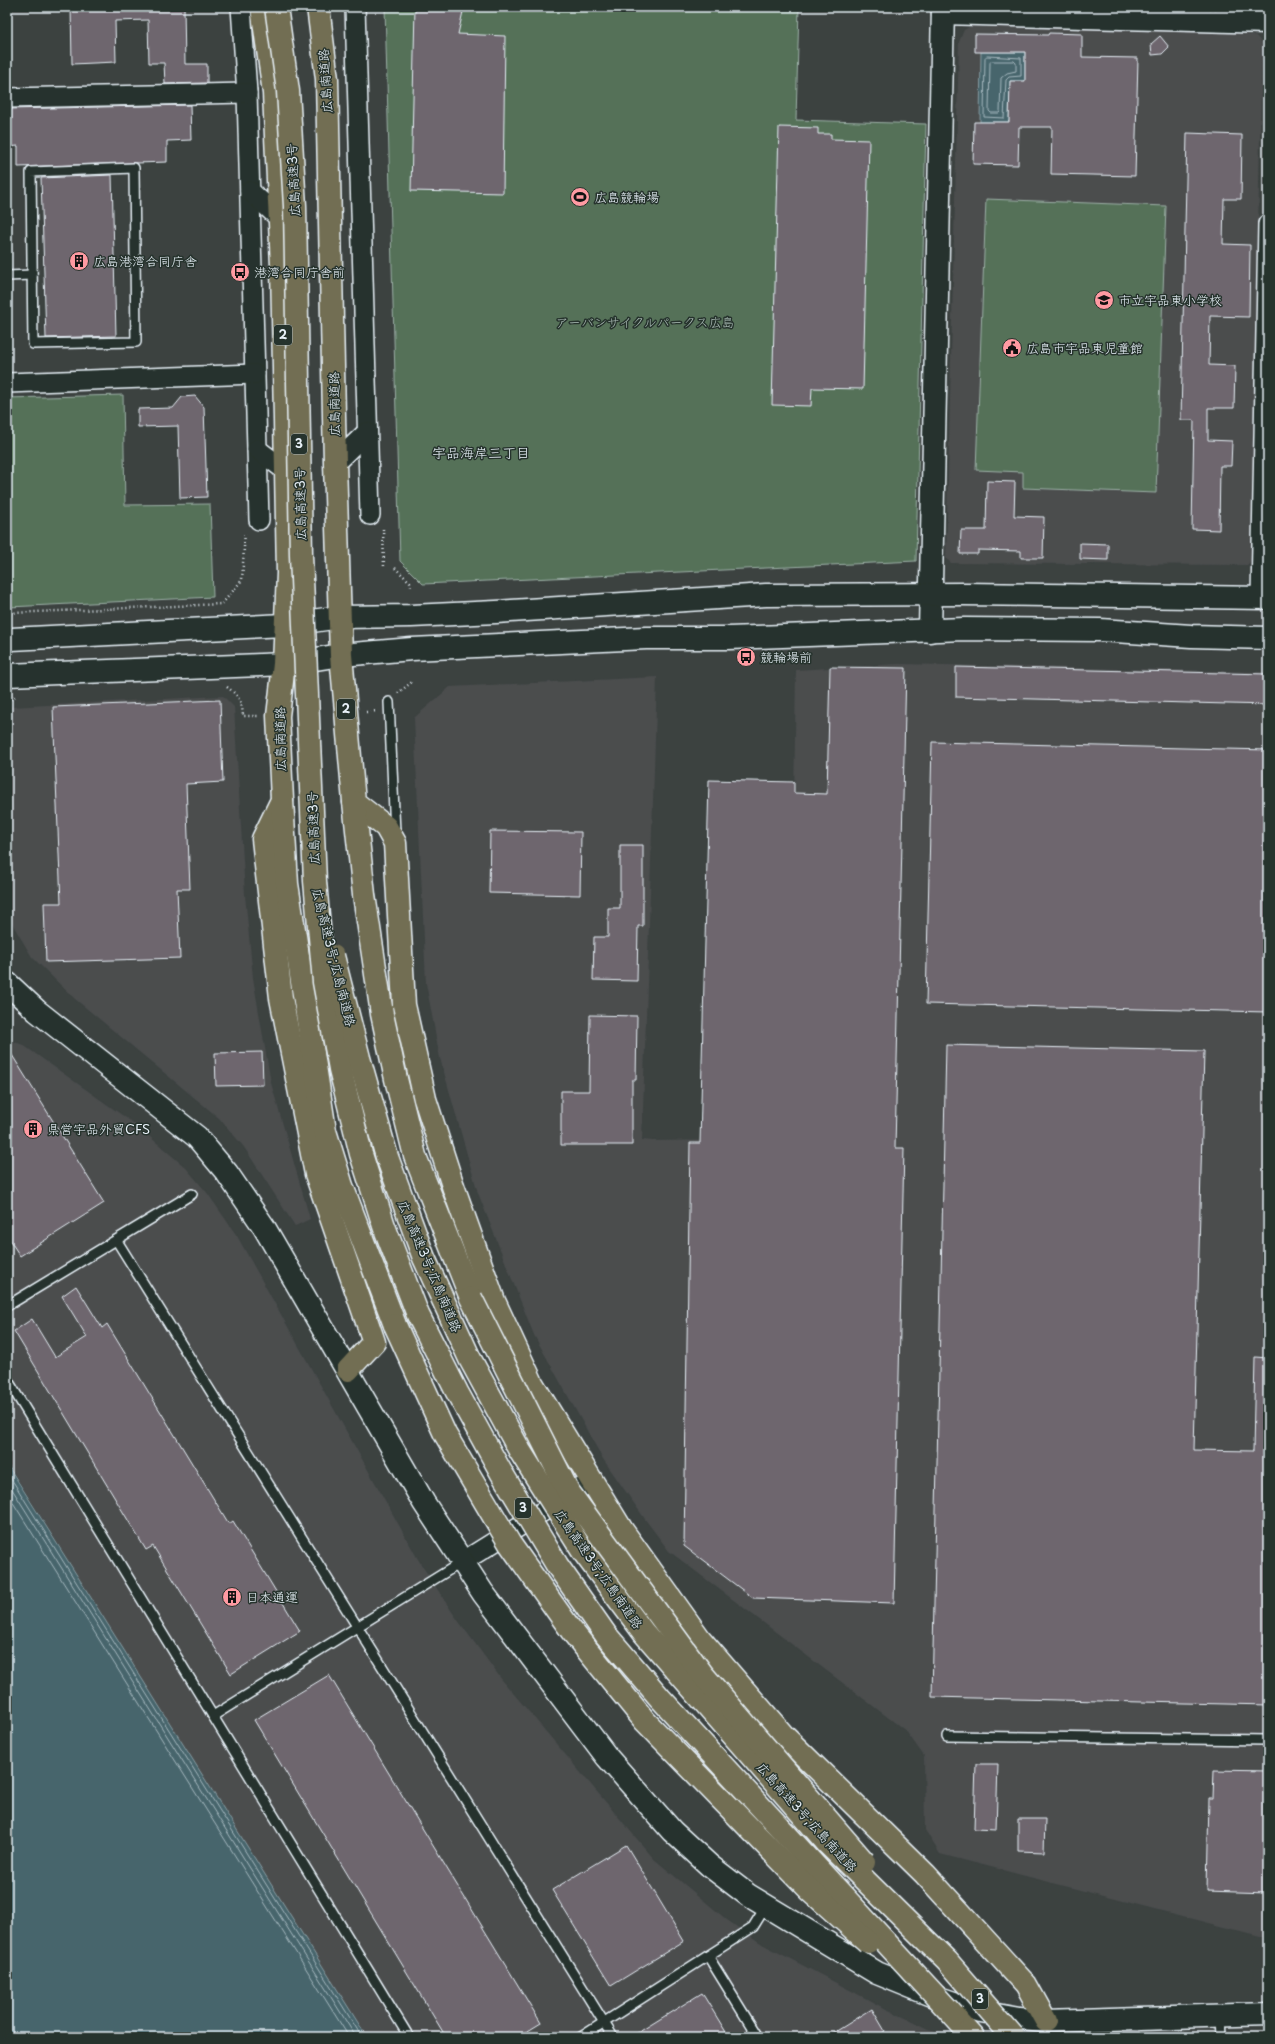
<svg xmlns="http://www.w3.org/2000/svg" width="1275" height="2044" viewBox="0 0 1275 2044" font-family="'Playpen Sans','Klee One',sans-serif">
<rect width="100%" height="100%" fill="#3c4240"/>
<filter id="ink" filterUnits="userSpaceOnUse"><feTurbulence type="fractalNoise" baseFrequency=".025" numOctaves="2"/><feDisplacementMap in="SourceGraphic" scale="8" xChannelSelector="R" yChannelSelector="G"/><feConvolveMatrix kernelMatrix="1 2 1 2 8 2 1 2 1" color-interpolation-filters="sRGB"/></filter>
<g filter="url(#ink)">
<g fill="#4b4d4e">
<polygon points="971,26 1241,32 1256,36 1262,43 1251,561 1247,565 951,563 946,558 959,42 964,30"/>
<polygon points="898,664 1268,672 1268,1936 1260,1936 940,1854 925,1830 924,1756 906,1731 669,1551 645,1519 603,1459 534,1335 478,1193 440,1058 426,983 414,718 450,687 657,677 642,1140 653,1141 789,1139 796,670"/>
<polygon points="223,696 234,707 245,895 253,978 271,1083 310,1219 295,1226 244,1147 219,1118 74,998 32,957 7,915 7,709 10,707"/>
<polygon points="7,1039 23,1045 136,1125 186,1168 208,1194 237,1236 419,1561 454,1615 502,1680 654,1859 727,1920 762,1944 882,2007 929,2029 953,2037 365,2037 7,1462"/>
</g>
<g fill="#547159" stroke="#9eb1a8">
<polygon points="385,7 799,7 796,120 926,124 916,561 423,584 400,561"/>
<polygon points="986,199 1166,206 1156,493 1023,488 1023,472 976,470"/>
<polygon points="123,395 125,505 210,504 213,597 9,607 7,605 7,398"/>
</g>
<g fill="#46656c" stroke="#879da4">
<polygon points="981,52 1025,52 1025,81 1010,81 1009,122 980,122"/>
<polygon points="7,1464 367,2037 7,2037"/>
</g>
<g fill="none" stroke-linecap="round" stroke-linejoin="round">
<g stroke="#a7b9c0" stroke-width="1">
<polygon points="987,56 1021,58 1021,76 1009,77 1006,80 1004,118 984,117 985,58"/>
<polygon points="992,61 1014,61 1016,63 1016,71 1007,73 1001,78 1000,112 999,113 991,113 989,111 990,63"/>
<polyline points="7,1472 362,2037"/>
<polyline points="7,1481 356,2037"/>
<polyline points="7,1493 349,2037"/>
</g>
</g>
<g fill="#6e666e" stroke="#e8f1f8">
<polygon points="71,7 184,7 185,64 207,64 207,83 165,84 164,63 149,63 148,20 115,21 116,62 72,64"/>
<polygon points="415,7 464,7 458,34 505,36 503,193 411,191"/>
<polygon points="1049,33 1082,34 1082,57 1138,58 1135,176 1051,174 1052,127 1019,127 1018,165 973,164 974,122 1009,122 1010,81 1025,81 1025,52 975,52 975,34 1048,35"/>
<polygon points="1160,36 1169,47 1162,54 1152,55 1151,44"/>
<polygon points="190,105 191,140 167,141 167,162 18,167 18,146 7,147 7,109"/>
<polygon points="779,127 818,128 818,134 831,134 831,139 869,140 863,389 812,388 811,406 772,405"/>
<polygon points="1187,133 1242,135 1241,199 1224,199 1223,244 1250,245 1249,317 1210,316 1209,365 1235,366 1234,408 1208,408 1208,440 1232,441 1231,466 1220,466 1219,530 1192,529 1194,420 1181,420"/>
<polygon points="112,175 116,336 46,338 41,178"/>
<polygon points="195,396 204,407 207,497 180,498 178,426 138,427 138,409 173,408 182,397"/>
<polygon points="987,481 1015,482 1014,516 1044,517 1043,558 1021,558 1021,551 978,550 978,554 960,554 961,530 986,530"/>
<polygon points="1080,543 1108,544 1108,560 1080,559"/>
<polygon points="830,667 906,668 895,1148 904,1148 894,1603 753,1598 684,1546 690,1143 700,1143 709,780 794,782 794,793 827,794"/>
<polygon points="956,667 1268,674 1268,705 956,697"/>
<polygon points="220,700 223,782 186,784 190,889 177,889 180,958 46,962 44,903 61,903 53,707"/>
<polygon points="932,742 1268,750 1268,1012 926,1004"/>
<polygon points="490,831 581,832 580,895 489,893"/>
<polygon points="620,845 643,845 643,926 638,926 637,981 593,980 594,937 608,937 608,908 620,908"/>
<polygon points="590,1015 637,1016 636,1080 632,1080 632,1145 561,1145 561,1091 589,1091"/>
<polygon points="946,1045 1204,1051 1194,1450 1253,1451 1255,1357 1268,1358 1268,1705 932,1697"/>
<polygon points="7,1047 104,1203 20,1256 7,1236"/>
<polygon points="262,1052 263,1085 216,1086 215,1053"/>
<polygon points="76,1286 102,1328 107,1324 229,1524 233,1521 300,1631 231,1674 153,1546 146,1550 14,1331 32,1319 55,1357 87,1337 62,1296"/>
<polygon points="329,1675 541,2023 518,2037 446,2037 254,1720"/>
<polygon points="976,1764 998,1764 996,1830 974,1829"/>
<polygon points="1214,1770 1268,1771 1268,1892 1207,1890 1209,1798 1213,1798"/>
<polygon points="1018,1819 1045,1819 1044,1852 1018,1851"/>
<polygon points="626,1845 684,1941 611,1986 552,1890"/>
<polygon points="702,1993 729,2037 631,2037"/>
<polygon points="872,2009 885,2031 876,2037 827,2037"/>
</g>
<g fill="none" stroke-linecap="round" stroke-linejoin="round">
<defs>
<g id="service">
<polygon points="134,168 136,342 33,344 31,172"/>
<polyline points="7,276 32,275"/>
<polyline points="389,702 395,832"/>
<polyline points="117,1241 613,2037"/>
<polyline points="7,1306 192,1194"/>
<polyline points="7,1379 409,2037"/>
<polyline points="213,1716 462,1562"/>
<polyline points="947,1736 1268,1740"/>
<polyline points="708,1956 758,2037"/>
<polyline points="1219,2016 1220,2037"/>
<polyline points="581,2037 753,1927 766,1906"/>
</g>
<g id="minor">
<polyline points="241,7 247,93 259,520"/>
<polyline points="355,7 370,515"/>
<polyline points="7,98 247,93"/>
<polyline points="250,191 280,219"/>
<polyline points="7,383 255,374"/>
<polyline points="257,449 286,471"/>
<polyline points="335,463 367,432"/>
<polyline points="1261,597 1268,224"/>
<polyline points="462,1562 592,1481"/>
</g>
<g id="tertiary">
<polyline points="943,13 1268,22"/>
<polyline points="930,631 943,7"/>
<polyline points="7,641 11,639 284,625 340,617 411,616 496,612 766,595 964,594 1268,598"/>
<polyline points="7,675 284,664 341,655 412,649 646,638 729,638 964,629 1100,630 1191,636 1268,638"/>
<polyline points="7,983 37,1011 197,1137 227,1173 264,1227 424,1503 483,1593 607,1757 672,1831 710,1866 748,1895 877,1973 936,1997 981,2012 1020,2019 1046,2021 1268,2014"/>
</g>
<g id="trunk">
<polyline points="262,7 274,93 282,266 288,573 284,664 278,716 282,800 263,839 281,998 316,1174 374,1342 348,1370"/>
<polyline points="318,7 327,79 335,463 341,655 354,802 386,827 395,843 404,1005 425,1099 453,1186 494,1301 532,1383 622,1530 700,1639 783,1735 925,1874 1026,1985 1046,2021"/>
</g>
<g id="motorway">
<polyline points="282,800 287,884 325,1131 342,1186 395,1325"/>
<polyline points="354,802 364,895 382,1014 396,1079 415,1156 471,1298"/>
<polyline points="954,2016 973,2037"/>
</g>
</defs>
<use href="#service" stroke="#e8f1f8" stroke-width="12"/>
<use href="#minor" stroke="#e8f1f8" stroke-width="22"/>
<use href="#tertiary" stroke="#e8f1f8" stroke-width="25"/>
<use href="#trunk" stroke="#e8f1f8" stroke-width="25"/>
<use href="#motorway" stroke="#e8f1f8" stroke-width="25"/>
<g stroke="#e8f1f8" stroke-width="2.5" stroke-dasharray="1 3" stroke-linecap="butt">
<polyline points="383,529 384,568"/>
<polyline points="395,568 410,582 411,587"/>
<polyline points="7,611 11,613 222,604 242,580 245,531"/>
<path d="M227 687C239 696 242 701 243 716H258"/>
<polyline points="398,693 412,682"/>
<polyline points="7,701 17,696"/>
<polyline points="366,712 377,711"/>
</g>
<use href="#service" stroke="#26332d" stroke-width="9"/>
<use href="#minor" stroke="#26332d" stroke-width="19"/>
<use href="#tertiary" stroke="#26332d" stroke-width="22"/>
<use href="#trunk" stroke="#726e52" stroke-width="22"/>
<use href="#motorway" stroke="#726e52" stroke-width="22"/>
<defs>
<g id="motorway-bridge">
<polyline points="276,7 288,91 295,206 301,555 315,881 324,982 340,1069 361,1154 384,1226 418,1315 457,1392 501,1472 557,1565 606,1635 660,1698 954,2016"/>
<polyline points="333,956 359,1058 387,1157 424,1258 470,1359 520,1451 582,1550 644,1633 828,1844 947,1961 1013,2037"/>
<polyline points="471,1298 568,1491 703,1675 864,1862"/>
<polyline points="395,1325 445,1434 510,1544 571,1630 645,1721 811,1891 868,1942"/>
</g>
</defs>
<use href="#motorway-bridge" stroke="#e8f1f8" stroke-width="25" stroke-linecap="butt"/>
<use href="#motorway-bridge" stroke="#726e52" stroke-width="22"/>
</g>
</g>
<defs>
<symbol id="stadium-disc" viewBox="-11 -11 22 22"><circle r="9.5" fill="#ff9aa2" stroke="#26332d"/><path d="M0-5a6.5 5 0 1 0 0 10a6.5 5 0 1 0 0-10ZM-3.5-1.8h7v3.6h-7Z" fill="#111"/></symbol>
<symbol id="building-disc" viewBox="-11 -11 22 22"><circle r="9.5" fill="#ff9aa2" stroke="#26332d"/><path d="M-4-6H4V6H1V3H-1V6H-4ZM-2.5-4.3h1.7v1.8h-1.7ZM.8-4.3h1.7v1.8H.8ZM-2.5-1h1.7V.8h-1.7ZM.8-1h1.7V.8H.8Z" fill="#111"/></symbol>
<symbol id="bus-disc" viewBox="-11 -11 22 22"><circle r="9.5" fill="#ff9aa2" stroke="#26332d"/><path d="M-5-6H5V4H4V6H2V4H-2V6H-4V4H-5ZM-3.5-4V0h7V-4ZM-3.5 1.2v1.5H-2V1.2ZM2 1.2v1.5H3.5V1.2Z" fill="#111"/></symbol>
<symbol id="school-disc" viewBox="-11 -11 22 22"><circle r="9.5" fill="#ff9aa2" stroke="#26332d"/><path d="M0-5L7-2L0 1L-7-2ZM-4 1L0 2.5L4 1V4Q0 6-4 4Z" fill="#111"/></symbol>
<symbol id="civic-disc" viewBox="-11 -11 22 22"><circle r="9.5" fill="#ff9aa2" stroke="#26332d"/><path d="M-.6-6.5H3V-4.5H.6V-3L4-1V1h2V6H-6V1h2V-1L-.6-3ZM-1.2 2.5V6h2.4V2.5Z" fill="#111"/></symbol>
</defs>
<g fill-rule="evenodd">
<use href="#stadium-disc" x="569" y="186" width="22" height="22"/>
<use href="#building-disc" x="68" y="250" width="22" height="22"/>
<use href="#bus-disc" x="229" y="261" width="22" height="22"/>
<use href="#school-disc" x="1093" y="289" width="22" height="22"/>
<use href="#civic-disc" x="1001" y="337" width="22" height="22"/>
<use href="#bus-disc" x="735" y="646" width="22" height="22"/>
<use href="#building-disc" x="22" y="1118" width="22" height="22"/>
<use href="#building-disc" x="221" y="1586" width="22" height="22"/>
</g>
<g text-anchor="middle" stroke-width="3" stroke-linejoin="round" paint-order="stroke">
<g fill="#26332d" stroke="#aeb8bb" stroke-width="1">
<rect x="274" y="325" width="18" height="20" rx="3"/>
<rect x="291" y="434" width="16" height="20" rx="3"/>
<rect x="337" y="699" width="18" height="20" rx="3"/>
<rect x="515" y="1498" width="16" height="20" rx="3"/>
<rect x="972" y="1989" width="16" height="20" rx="3"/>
</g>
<g font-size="12" font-weight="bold" fill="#e8f1f8">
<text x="283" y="339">2</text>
<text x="299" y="448">3</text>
<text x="346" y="713">2</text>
<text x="523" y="1512">3</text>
<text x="980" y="2003">3</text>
</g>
<g font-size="13" fill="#e8f1f8" stroke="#26332d">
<text transform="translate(325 81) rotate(-94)" y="5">広島南道路</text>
<text transform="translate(293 180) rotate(-93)" y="5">広島高速3号</text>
<text transform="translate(334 404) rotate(-91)" y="5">広島南道路</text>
<text transform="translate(300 504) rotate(-91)" y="5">広島高速3号</text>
<text transform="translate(280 739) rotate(-91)" y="5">広島南道路</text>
<text transform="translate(313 828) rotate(-92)" y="5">広島高速3号</text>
<text transform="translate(334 957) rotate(76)" y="5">広島高速3号;広島南道路</text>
<text transform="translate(430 1266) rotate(67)" y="5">広島高速3号;広島南道路</text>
<text transform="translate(599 1569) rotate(55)" y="5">広島高速3号;広島南道路</text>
<text transform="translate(807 1817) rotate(48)" y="5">広島高速3号;広島南道路</text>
</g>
<g font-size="13" fill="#e8f1f8" stroke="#26332d" text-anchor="start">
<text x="594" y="202">広島競輪場</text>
<text x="93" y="266">広島港湾合同庁舎</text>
<text x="254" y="277">港湾合同庁舎前</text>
<text x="1118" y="305">市立宇品東小学校</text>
<text x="1026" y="353">広島市宇品東児童館</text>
<text x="760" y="662">競輪場前</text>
<text x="47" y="1134">県営宇品外貿CFS</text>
<text x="246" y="1602">日本通運</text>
</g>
<g font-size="13" fill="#adbeb8" stroke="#26332d">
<text x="645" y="327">アーバンサイクルパークス広島</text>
</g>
<g font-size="14" fill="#e8f1f8" stroke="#26332d">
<text x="481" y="458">宇品海岸三丁目</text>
</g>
</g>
<rect width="1275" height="2044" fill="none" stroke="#26332d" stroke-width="24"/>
<rect x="12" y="12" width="1251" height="2020" fill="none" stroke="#e8f1f8" stroke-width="1.5" filter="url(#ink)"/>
</svg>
